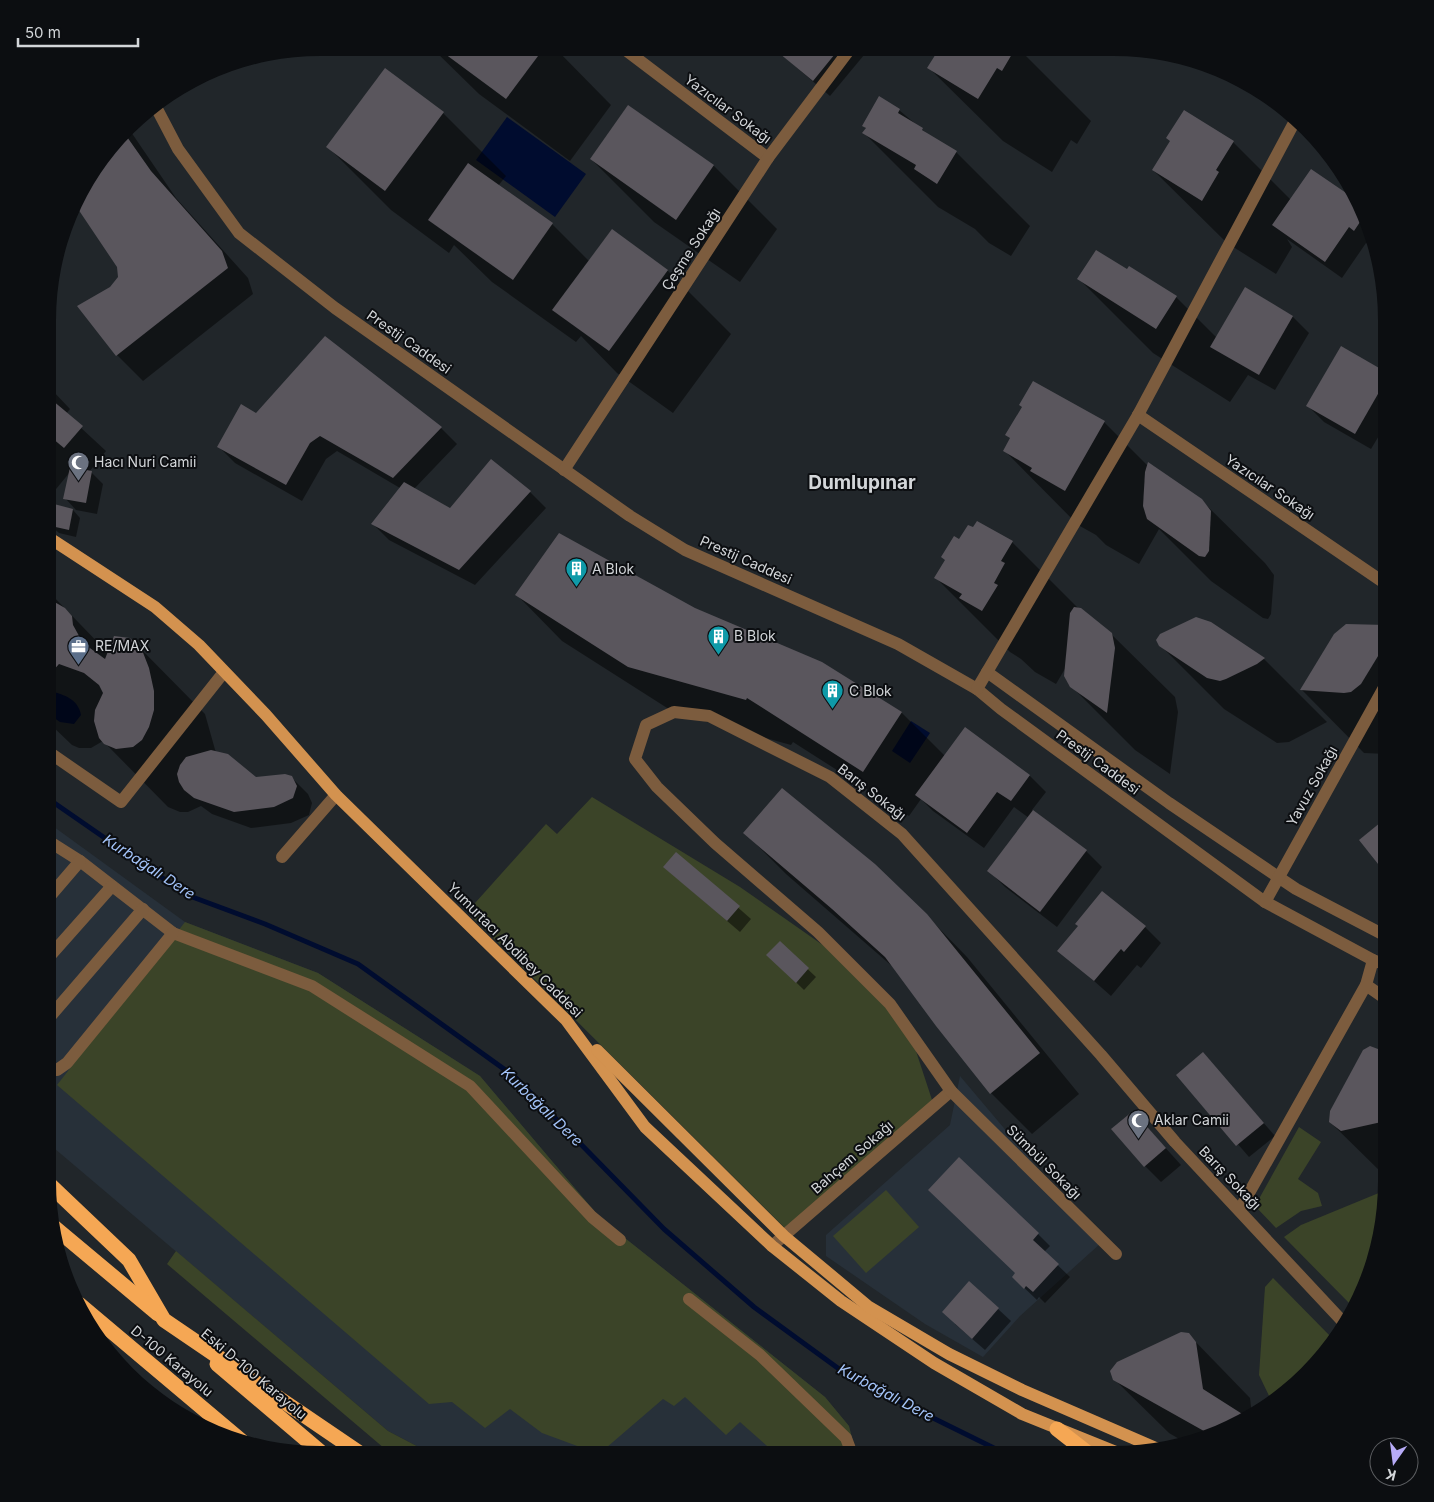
<svg xmlns="http://www.w3.org/2000/svg" width="1434" height="1502" viewBox="0 0 1434 1502" font-family="Inter,sans-serif">
<rect width="100%" height="100%" fill="#21262a"/>
<g fill="#273039">
<polygon points="50,824 185,922 318,973 480,1076 601,1219 825,1397 849,1426 856,1454 432,1454 388,1431 48,1143"/>
<polygon points="960,1076 1101,1243 1020,1316 983,1357 925,1324 826,1256 826,1235 950,1125"/>
</g>
<g fill="#3b4428">
<polygon points="592,797 740,887 857,969 914,1045 934,1106 785,1228 467,912 546,824 557,834"/>
<polygon points="185,922 318,973 480,1076 601,1219 825,1397 849,1426 856,1454 776,1454 740,1422 726,1435 685,1397 674,1406 663,1399 599,1454 542,1433 510,1409 485,1428 452,1402 429,1404 57,1085"/>
<polygon points="1299,1127 1321,1142 1298,1179 1318,1193 1322,1206 1301,1211 1276,1228 1255,1206"/>
<polygon points="886,1190 919,1227 866,1273 833,1236"/>
<polygon points="1386,1190 1377,1252 1354,1308 1284,1237 1301,1225"/>
<polygon points="176,1251 388,1431 432,1454 391,1454 167,1264"/>
<polygon points="1273,1278 1334,1340 1319,1362 1272,1402 1259,1375 1265,1287"/>
</g>
<g fill="#000c2f">
<polygon points="507,117 586,174 555,217 476,160"/>
<path d="M54 692C67 696 78 700 81 715L74 724 60 722 50 715 51 693Z"/>
<polygon points="911,721 930,733 910,763 892,751"/>
</g>
<g fill="#0007">
<polygon points="432,48 555,48 611,105 570,161 479,94"/>
<polygon points="775,49 869,49 830,96"/>
<polygon points="940,49 1019,49 1091,121 1077,144 1071,140 1052,172 1003,141 929,68"/>
<polygon points="628,106 714,166 777,229 740,282 654,222 591,159"/>
<polygon points="899,110 931,137 956,152 1030,226 1011,256 989,243 975,229 938,207 864,133 867,129 863,125"/>
<polygon points="443,113 506,176 498,186 552,224 589,261 612,230 668,271 731,334 673,413 617,373 581,336 576,342 492,282 454,245 449,253 391,210 328,147"/>
<polygon points="129,129 176,198 248,278 253,294 143,381 117,355 78,306 111,288 119,277 118,266 76,205 84,184"/>
<polygon points="1233,142 1291,200 1311,170 1357,201 1372,233 1374,242 1371,246 1366,243 1342,278 1287,239 1292,247 1276,274 1227,243 1153,170"/>
<polygon points="1129,267 1176,297 1217,338 1292,316 1309,333 1275,390 1248,375 1230,402 1153,353 1079,279 1127,271"/>
<polygon points="1386,374 1386,424 1371,449 1324,422 1308,406"/>
<polygon points="1034,383 1104,422 1148,466 1201,500 1265,563 1274,575 1271,614 1268,619 1263,618 1211,581 1159,529 1139,564 1106,545 1096,535 1078,525 1005,451 1011,439 1007,435 1023,407"/>
<polygon points="52,390 70,409 66,414 106,451 89,472 78,462 72,469 91,472 103,484 97,514 76,510 65,498 70,472 52,494"/>
<polygon points="257,415 441,428 457,444 414,489 450,510 530,492 546,508 475,585 389,540 373,524 400,488 337,451 326,459 302,501 235,463 218,446"/>
<polygon points="55,506 73,510 80,518 76,537 59,533 51,526"/>
<polygon points="960,541 1012,542 1079,609 1111,634 1175,697 1178,712 1170,774 1135,750 1071,686 1066,667 1056,684 1035,672 1021,659 1010,652 936,578"/>
<polygon points="51,594 108,653 115,637 121,637 134,642 205,714 216,753 255,779 291,777 308,794 312,803 309,815 291,823 251,828 212,814 201,806 188,812 180,812 168,807 103,741 91,748 79,748 72,745 50,724"/>
<polygon points="517,595 694,609 821,663 902,713 945,756 1030,776 1046,792 1032,810 1086,851 1102,867 1057,927 1005,887 989,871 1029,818 1014,807 984,848 933,811 921,799 909,816 793,742 791,745 675,713 562,641"/>
<polygon points="1210,623 1264,659 1327,722 1289,742 1277,743 1224,709 1160,645"/>
<polygon points="1386,627 1386,754 1364,753 1302,690"/>
<polygon points="745,833 926,915 967,957 1079,1094 1032,1134 991,1093 893,967 786,874"/>
<polygon points="676,853 751,919 740,932 664,867"/>
<polygon points="1145,927 1161,943 1141,968 1137,965 1111,996 1059,950"/>
<polygon points="780,943 816,977 804,990 768,955"/>
<polygon points="1370,1047 1386,1053 1386,1177 1330,1122"/>
<polygon points="1203,1054 1275,1136 1249,1157 1178,1075"/>
<polygon points="1133,1112 1181,1165 1161,1182 1145,1166"/>
<polygon points="942,1202 1038,1234 1050,1246 1044,1252 1070,1277 1045,1303 1039,1297 1037,1300 1013,1277 1017,1273"/>
<polygon points="970,1283 1011,1321 985,1350 955,1324"/>
<polygon points="1188,1334 1250,1398 1252,1415 1201,1440 1186,1443 1169,1433 1114,1379"/>
</g>
<g fill="none" stroke-linecap="round" stroke-linejoin="round">
<polyline stroke="#000c2f" stroke-width="5" points="50,800 187,895 265,924 358,964 515,1077 664,1229 754,1307 850,1377 1006,1454"/>
</g>
<g fill="#5a565d">
<polygon points="437,48 544,48 506,99"/>
<polygon points="774,49 839,49 813,81"/>
<polygon points="939,49 1015,49 1002,71 997,68 978,99 927,68"/>
<polygon points="385,68 444,112 385,191 326,147"/>
<polygon points="879,96 900,109 898,113 923,128 922,130 957,151 937,184 914,169 916,165 862,133 866,128 862,126"/>
<polygon points="628,105 714,165 676,220 590,159"/>
<polygon points="1184,110 1234,141 1216,170 1219,172 1202,201 1152,170 1170,141 1166,138"/>
<polygon points="125,134 151,171 222,251 228,268 116,356 77,306 110,287 118,277 117,267 76,206 84,184"/>
<polygon points="468,163 553,223 513,280 428,220"/>
<polygon points="1311,169 1355,199 1364,216 1354,231 1349,227 1325,262 1272,225"/>
<polygon points="612,229 668,270 609,351 552,310"/>
<polygon points="1096,250 1127,269 1129,266 1177,296 1156,329 1077,279"/>
<polygon points="1245,287 1293,316 1259,375 1210,347"/>
<polygon points="325,336 442,427 393,478 320,436 310,443 286,485 217,447 241,404 256,413"/>
<polygon points="1341,346 1386,372 1386,380 1355,434 1306,406"/>
<polygon points="1033,381 1105,421 1065,491 1030,471 1032,468 1003,451 1010,438 1005,435 1022,407 1019,405"/>
<polygon points="52,400 83,426 64,448 52,438"/>
<polygon points="491,459 531,491 459,570 371,524 404,482 450,508"/>
<polygon points="1148,462 1202,499 1211,511 1209,551 1205,557 1199,556 1147,519 1143,506 1145,472"/>
<polygon points="70,467 92,471 86,503 63,499"/>
<polygon points="54,504 73,509 69,530 51,526"/>
<polygon points="977,521 1013,541 1001,561 1005,563 994,583 998,585 982,611 959,598 962,594 934,578 945,560 941,557 954,536 959,539 968,525 973,527"/>
<polygon points="559,533 695,608 822,662 902,712 863,772 747,698 746,700 628,667 515,595"/>
<polygon points="51,600 65,608 72,616 73,625 83,643 105,659 114,636 130,638 142,650 149,668 154,691 154,710 149,727 142,740 133,747 116,749 104,744 99,738 94,721 95,710 103,693 99,685 84,673 59,664 51,673"/>
<polygon points="1074,607 1081,608 1112,633 1115,648 1107,713 1070,687 1064,676 1070,613"/>
<polygon points="1196,617 1211,622 1265,658 1257,664 1226,679 1220,681 1207,678 1159,646 1156,640 1160,634"/>
<polygon points="1346,624 1386,625 1386,643 1361,684 1351,692 1344,693 1300,690 1334,634"/>
<polygon points="965,727 1030,775 1011,801 997,792 967,833 915,795"/>
<polygon points="211,750 228,754 256,777 285,774 292,776 297,786 293,798 274,807 234,812 194,798 184,790 179,782 177,774 180,765 186,757"/>
<polygon points="782,788 875,864 927,914 1040,1053 990,1094 936,1026 885,957 832,909 743,833"/>
<polygon points="1033,810 1087,850 1040,912 987,871"/>
<polygon points="1386,818 1386,874 1359,840"/>
<polygon points="676,852 740,906 727,921 663,867"/>
<polygon points="1102,891 1146,926 1124,952 1121,949 1094,981 1057,951 1078,926 1075,924"/>
<polygon points="780,941 809,968 796,983 766,955"/>
<polygon points="1370,1046 1386,1052 1386,1121 1341,1131 1329,1122 1330,1111 1363,1050"/>
<polygon points="1203,1052 1264,1123 1236,1146 1176,1075"/>
<polygon points="1133,1111 1166,1148 1144,1167 1111,1129"/>
<polygon points="959,1157 1039,1233 1033,1240 1059,1264 1033,1292 1026,1286 1024,1289 1012,1277 1015,1273 928,1190"/>
<polygon points="969,1281 999,1308 972,1339 942,1312"/>
<polygon points="1181,1332 1189,1333 1196,1342 1203,1389 1247,1417 1211,1435 1113,1380 1110,1371 1117,1362"/>
</g>
<g fill="none" stroke-linecap="round" stroke-linejoin="round">
<g stroke="#7c5c3e" stroke-width="12">
<polyline points="623,48 768,158"/>
<polyline points="156,107 178,149 239,233 335,308 630,516 685,550 898,644 977,689 1001,709 1265,902 1373,960 1386,965"/>
<polyline points="1138,415 1386,584"/>
<polyline points="564,470 768,158 850,49"/>
<polyline points="987,672 1169,803 1296,889 1386,936"/>
<polyline points="977,689 1138,415 1296,119"/>
<polyline points="50,753 121,802 224,672"/>
<polyline points="50,842 80,861 173,933 312,986 470,1086 592,1217 620,1240"/>
<polyline points="282,857 336,795"/>
<polyline points="50,896 80,861"/>
<polyline points="1265,902 1386,684"/>
<polyline points="49,957 112,886"/>
<polyline points="1366,985 1386,999"/>
<polyline points="49,1018 143,909"/>
<polyline points="49,1068 57,1070 67,1063 173,933"/>
<polyline points="1240,1209 1366,985 1373,960"/>
<polyline points="772,1246 951,1091"/>
<polyline points="1116,1254 951,1091 890,1004 818,932 715,843 657,787 635,759 646,725 674,712 709,716 830,777 902,834 1101,1055 1175,1142 1345,1324"/>
<polyline points="689,1299 760,1355 846,1438 852,1454"/>
</g>
<g stroke="#d3924f" stroke-width="12">
<polyline points="51,539 155,607 199,645 266,715 336,795 566,1020 645,1127 772,1246 841,1301 934,1363 1022,1414 1121,1454"/>
<polyline points="597,1050 784,1236 869,1307 949,1354 1022,1390 1158,1449"/>
</g>
<g stroke="#f5a754" stroke-width="15">
<polyline points="48,1183 129,1260 164,1320 361,1454"/>
<polyline points="54,1227 158,1314"/>
<polyline points="79,1304 244,1443"/>
<polyline points="217,1364 323,1454"/>
<polyline points="1057,1429 1089,1454"/>
</g>
</g>
<defs>
<symbol id="mosque-pin" viewBox="-11 -11 22 30"><path d="M0 17L-7.5 6A9.5 9.5 0 1 1 7.5 6Z" fill="#6b7280" stroke="#0c0e11"/><path d="M3.5-4.9A6 6 0 1 0 3.5 4.9A5 5 0 1 1 3.5-4.9Z" fill="#fff"/></symbol>
<symbol id="building-pin" viewBox="-11 -11 22 30"><path d="M0 17L-7.5 6A9.5 9.5 0 1 1 7.5 6Z" fill="#0f9aa8" stroke="#0c0e11"/><path d="M-4-6H4V6H1V3H-1V6H-4ZM-2.5-4.3h1.7v1.8h-1.7ZM.8-4.3h1.7v1.8H.8ZM-2.5-1h1.7V.8h-1.7ZM.8-1h1.7V.8H.8Z" fill="#fff"/></symbol>
<symbol id="office-pin" viewBox="-11 -11 22 30"><path d="M0 17L-7.5 6A9.5 9.5 0 1 1 7.5 6Z" fill="#5c6f8a" stroke="#0c0e11"/><path d="M-6-3h4V-5.5h4V-3h4V5H-6ZM-1-4.5V-3h2v-1.5ZM-6 0V1H6V0Z" fill="#fff"/></symbol>
</defs>
<g fill-rule="evenodd">
<use href="#mosque-pin" x="66" y="450" width="25" height="34"/>
<use href="#building-pin" x="564" y="556" width="25" height="34"/>
<use href="#building-pin" x="706" y="624" width="25" height="34"/>
<use href="#office-pin" x="66" y="634" width="25" height="34"/>
<use href="#building-pin" x="820" y="678" width="25" height="34"/>
<use href="#mosque-pin" x="1126" y="1108" width="25" height="34"/>
</g>
<g text-anchor="middle" stroke-width="4" stroke-linejoin="round" paint-order="stroke">
<g font-size="14" fill="#d3d6d9" stroke="#0c0e11">
<text transform="translate(728 109) rotate(37)" y="5">Yazıcılar Sokağı</text>
<text transform="translate(691 249) rotate(-57)" y="5">Çeşme Sokağı</text>
<text transform="translate(409 342) rotate(35)" y="5">Prestij Caddesi</text>
<text transform="translate(1270 487) rotate(34)" y="5">Yazıcılar Sokağı</text>
<text transform="translate(746 560) rotate(24)" y="5">Prestij Caddesi</text>
<text transform="translate(1098 762) rotate(36)" y="5">Prestij Caddesi</text>
<text transform="translate(1312 786) rotate(-61)" y="5">Yavuz Sokağı</text>
<text transform="translate(872 792) rotate(38)" y="5">Barış Sokağı</text>
<text transform="translate(515 950) rotate(45)" y="5">Yumurtacı Abdibey Caddesi</text>
<text transform="translate(852 1157) rotate(-41)" y="5">Bahçem Sokağı</text>
<text transform="translate(1044 1162) rotate(45)" y="5">Sümbül Sokağı</text>
<text transform="translate(1230 1178) rotate(46)" y="5">Barış Sokağı</text>
<text transform="translate(172 1361) rotate(40)" y="5">D-100 Karayolu</text>
<text transform="translate(254 1374) rotate(40)" y="5">Eski D-100 Karayolu</text>
</g>
<g font-size="14" fill="#d3d6d9" stroke="#0c0e11" text-anchor="start">
<text x="94" y="467">Hacı Nuri Camii</text>
<text x="592" y="574">A Blok</text>
<text x="734" y="641">B Blok</text>
<text x="95" y="651">RE/MAX</text>
<text x="849" y="696">C Blok</text>
<text x="1154" y="1125">Aklar Camii</text>
</g>
<g font-size="15" font-style="italic" fill="#a3c3f9" stroke="#0c0e11">
<text transform="translate(149 867) rotate(33)" y="5">Kurbağalı Dere</text>
<text transform="translate(542 1107) rotate(44)" y="5">Kurbağalı Dere</text>
<text transform="translate(886 1393) rotate(28)" y="5">Kurbağalı Dere</text>
</g>
<g font-size="19" font-weight="bold" fill="#d3d6d9" stroke="#0c0e11">
<text x="862" y="489">Dumlupınar</text>
</g>
</g>
<path d="M0 0H1434V1502H0ZM320 56H1114A264 264 0 0 1 1378 320V1182A264 264 0 0 1 1114 1446H320A264 264 0 0 1 56 1182V320A264 264 0 0 1 320 56Z" fill="#0c0e11" fill-rule="evenodd"/>
<g transform="translate(1394 1462) rotate(194)"><circle r="24" fill="#0c0e11" stroke="#5c5e61"/>
<path d="M0-4L9 19L0 12L-9 19Z" fill="#b7abf7"/>
<text y="-8" font-size="14" font-weight="bold" text-anchor="middle" fill="#d3d6d9">K</text>
</g>
<path d="M18 38v8h120v-8" fill="none" stroke="#d3d6d9" stroke-width="2.5"/>
<text x="25" y="38" font-size="15" fill="#d3d6d9" stroke="#0c0e11" stroke-width="4" paint-order="stroke">50 m</text>
</svg>
